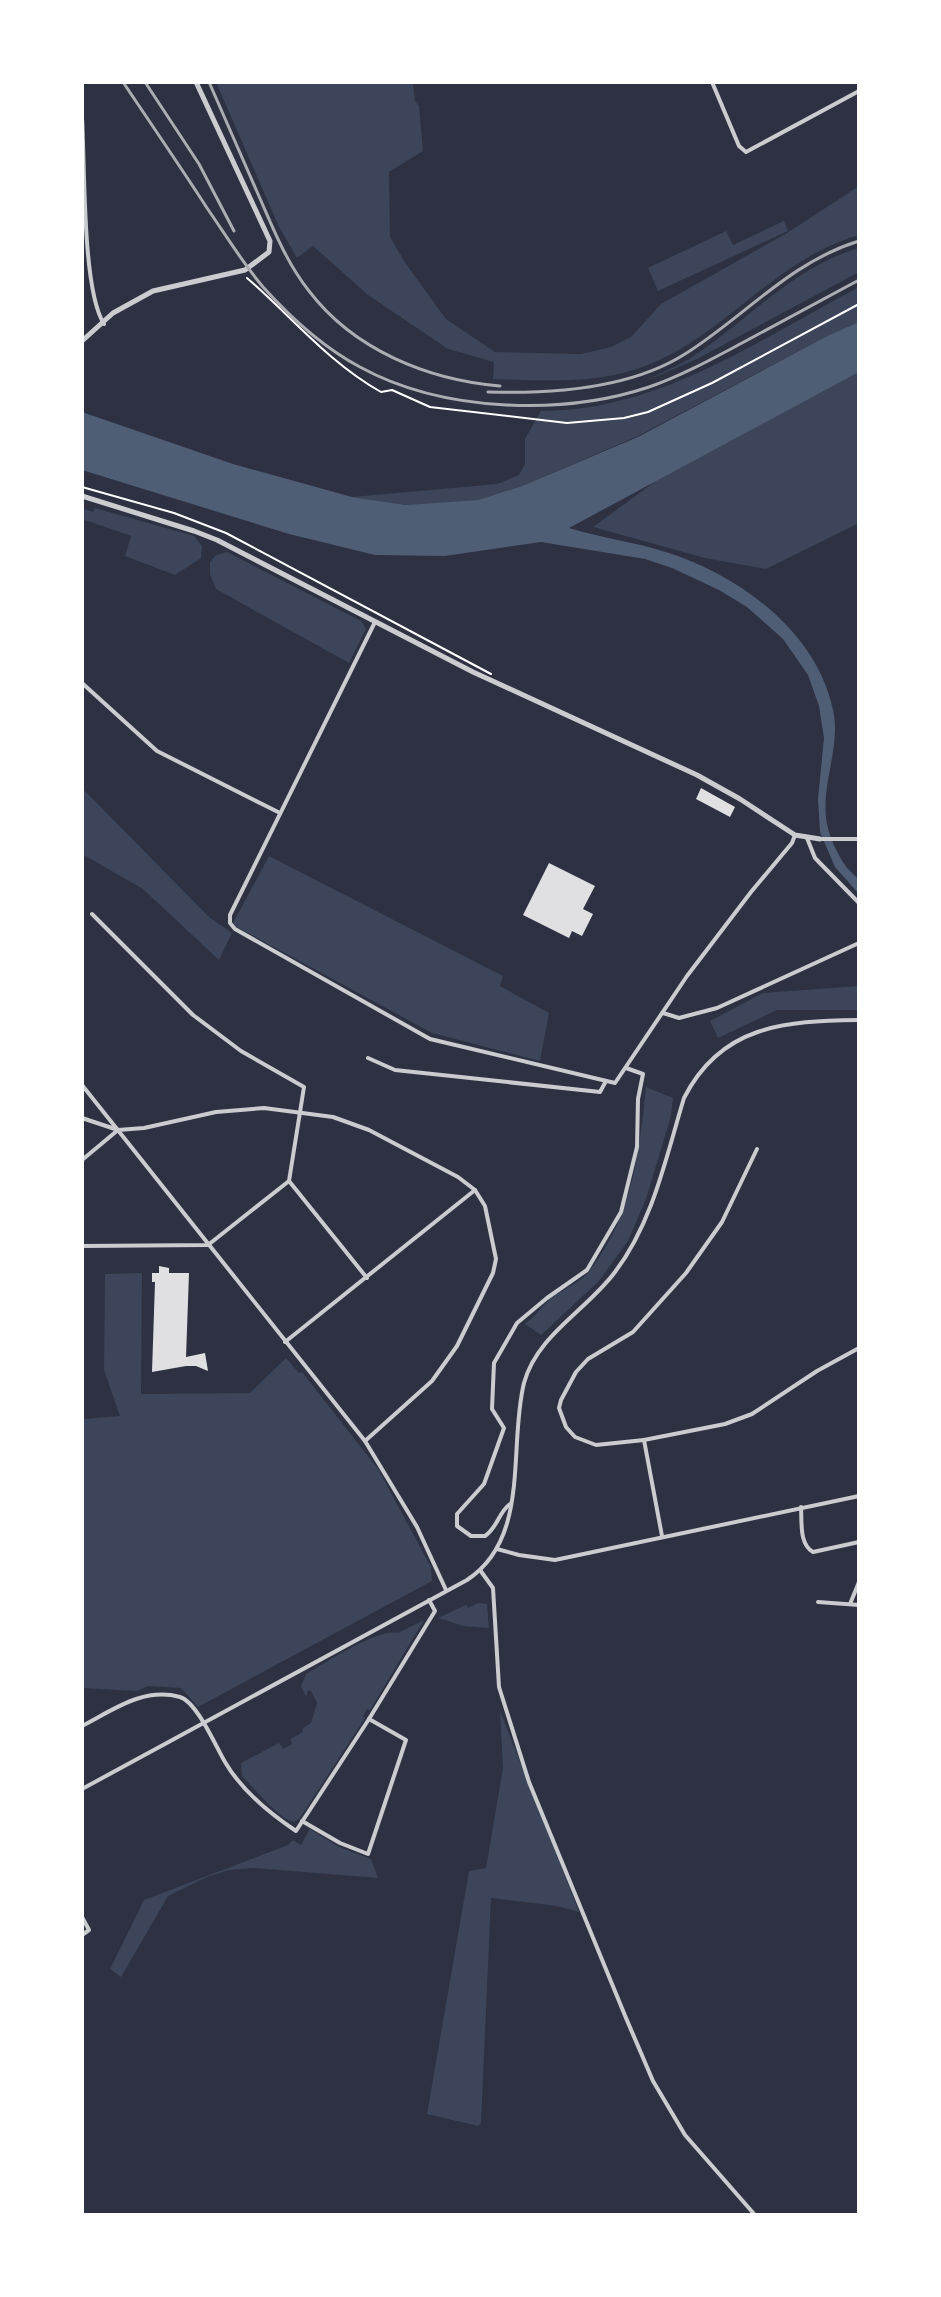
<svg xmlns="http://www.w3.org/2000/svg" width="941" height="2297" viewBox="0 0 941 2297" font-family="Roboto,sans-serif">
<rect width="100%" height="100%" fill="#2d3142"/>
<g fill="#3c4559">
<path d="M216 82H413L415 101 419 106 423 151 389 172 390 237 406 264 446 319 495 352 581 354 611 347 631 337 661 304 787 233 859 186V235C773 260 724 337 645 366 596 385 545 380 493 379L494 362 448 349 368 295 313 246 297 258 279 227Z"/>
<polygon points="784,221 788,231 658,291 648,268 726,231 733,245"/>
<path d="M859 248V272L697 359 644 382C659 373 674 368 689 359 746 323 792 267 859 248Z"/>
<path d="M859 287V322L829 335 638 436 522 486 478 500 441 504 406 505 352 497 497 484 519 475 525 464V439L541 411C658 411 759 340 859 287Z"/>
<polygon points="859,372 859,523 766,569 705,558 593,527 660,478"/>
<polygon points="82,508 93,512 95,508 194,536 202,546 201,558 175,575 125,556 131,536 82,519"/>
<polygon points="227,552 361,621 366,629 349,663 216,589 210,574 210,562 216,555"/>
<polygon points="82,788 209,917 232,933 219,960 143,889 82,854"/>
<polygon points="269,856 503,976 500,986 549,1013 540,1061 432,1033 237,927 233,923"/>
<polygon points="859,986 859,1010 777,1010 718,1038 710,1021 763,993"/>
<path d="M646 1087 673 1098 671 1116 646 1199 628 1241 599 1281 541 1335 525 1324C533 1318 539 1310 546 1303 559 1290 581 1284 591 1269 633 1213 639 1154 646 1087Z"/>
<polygon points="142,1273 141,1394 250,1393 286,1358 299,1373 302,1372 378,1469 431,1567 432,1581 198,1707 181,1688 148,1686 137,1691 82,1688 82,1419 120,1416 104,1370 105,1274"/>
<polygon points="478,1603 487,1604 489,1628 464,1626 438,1618 466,1605 468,1608"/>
<path d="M424 1620 370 1710 367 1709 363 1716 365 1718 300 1818 294 1822 284 1818 270 1806 242 1776 241 1763 279 1743 283 1749 292 1744 290 1739 303 1732 302 1729 311 1723 317 1703 311 1691 308 1690 306 1697 301 1686 306 1674C326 1663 377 1628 398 1633Z"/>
<polygon points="500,1711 579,1912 557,1906 491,1898 481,2123 478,2126 427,2114 469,1871 486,1868 503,1768"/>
<polygon points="310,1829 339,1847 371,1859 378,1878 253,1868 229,1870 207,1877 168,1896 121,1977 110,1969 144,1900 288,1845 293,1840 301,1845"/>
</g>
<path fill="#4f5d75" d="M859 322V372L569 528C601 538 636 542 669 553 740 576 817 632 833 710 841 746 822 781 826 818 828 835 837 854 847 868 850 871 857 877 859 881 860 885 859 889 859 894L835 867 820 832 818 799 824 738 819 706 808 675 783 639 747 607 719 590 672 568 645 559 541 542 445 556 375 555 289 534 82 470V412L233 464 352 497 406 505 478 500 522 486 638 437 829 335Z"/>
<g fill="#e0e0e3">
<polygon points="701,788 735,807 730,817 696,799"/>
<polygon points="549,863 595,886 583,909 593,914 582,936 572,931 569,938 523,915"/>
<polygon points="159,1266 169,1268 169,1273 189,1273 186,1357 205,1353 208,1371 196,1366 186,1366 152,1372 155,1282 152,1282 152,1273 159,1273"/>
</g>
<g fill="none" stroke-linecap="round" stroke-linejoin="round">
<g stroke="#fff" stroke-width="2">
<path d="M247 278C292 317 328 362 381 392L392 390 430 407 567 423 624 418 648 412 712 383 859 304"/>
<polyline points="82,487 174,513 226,533 491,674"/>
</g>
<g stroke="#caccd0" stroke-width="4">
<polyline points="712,82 739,146 746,152 859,91"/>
<path d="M82 118C85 164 82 290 104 324"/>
<polyline points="375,622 230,915 230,923 235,929 430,1039 615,1083 687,976 751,892 792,843 795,835"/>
<polyline points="82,683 157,751 280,813"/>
<polyline points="807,838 815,858 859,903"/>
<polyline points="820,839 859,839"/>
<polyline points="663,1013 679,1018 717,1008 859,943"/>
<polyline points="368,1058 395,1070 600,1092 606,1081"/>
<polyline points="82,1085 365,1441 417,1527 446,1590"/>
<polyline points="82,1118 118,1130"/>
<polyline points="757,1149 722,1222 686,1273 633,1332 588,1359 576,1372 561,1400 559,1408 566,1427 575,1437 596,1445 644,1440 725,1424 752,1414 817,1371 859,1348"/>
<polyline points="82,1160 118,1130 144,1128 216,1112 264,1108 333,1117 369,1130 458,1177 475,1190 485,1206 496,1259 493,1273 457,1346 432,1381 365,1441"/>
<polyline points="289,1181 367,1278"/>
<polyline points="82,1246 208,1245 289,1181 304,1087 241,1051 193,1015 92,914"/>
<polyline points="285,1342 475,1190"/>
<polyline points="644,1440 662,1536"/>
<path d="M510 1504C498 1513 498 1527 485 1536H471L457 1526V1514L484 1484 504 1428 492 1409 494 1363 517 1323 547 1298 587 1270 621 1212 637 1147 638 1099 643 1074 626 1068"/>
<path d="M801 1507C802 1522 799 1544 813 1552L859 1542"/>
<polyline points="497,1549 519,1555 555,1560 859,1496"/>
<polyline points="480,1570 493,1588 499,1687 529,1782 626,2018 653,2081 685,2135 755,2215"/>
<polyline points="818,1602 859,1605"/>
<polyline points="850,1604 859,1582"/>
<path d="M82 1726C113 1710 143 1687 180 1697 197 1702 216 1747 225 1762 242 1791 269 1813 296 1831L369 1719 435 1611 429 1600"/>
<path d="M82 1789 467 1580C531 1538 508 1447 524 1383 537 1335 587 1310 615 1272 653 1222 666 1157 684 1098 721 1025 785 1021 859 1020"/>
<polyline points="302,1821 340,1843 368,1854 406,1740 369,1719"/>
<polyline points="82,1917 89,1930 82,1935"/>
</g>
<g stroke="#caccd0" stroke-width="5">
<polyline points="82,341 113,313 153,291 245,270 269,252 270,241 196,82"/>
<polyline points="82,496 194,531 217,540 473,672 697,775 740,799 795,835 820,839"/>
</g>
<g stroke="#abadb3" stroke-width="3">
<path d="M123 82C151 124 180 166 207 208 225 234 242 262 263 287 291 318 324 348 360 367 442 412 562 416 649 387 681 376 712 359 742 343 781 322 820 301 859 280"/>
<polyline points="145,82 199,164 234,231"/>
<path d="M209 82C225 119 242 157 258 194 273 228 286 262 309 291 354 350 428 380 500 386"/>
<path d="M488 392C552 394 630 389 685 354 744 317 790 262 859 241"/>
</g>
</g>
<rect width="941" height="2297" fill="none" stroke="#ffffff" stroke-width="168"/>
</svg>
